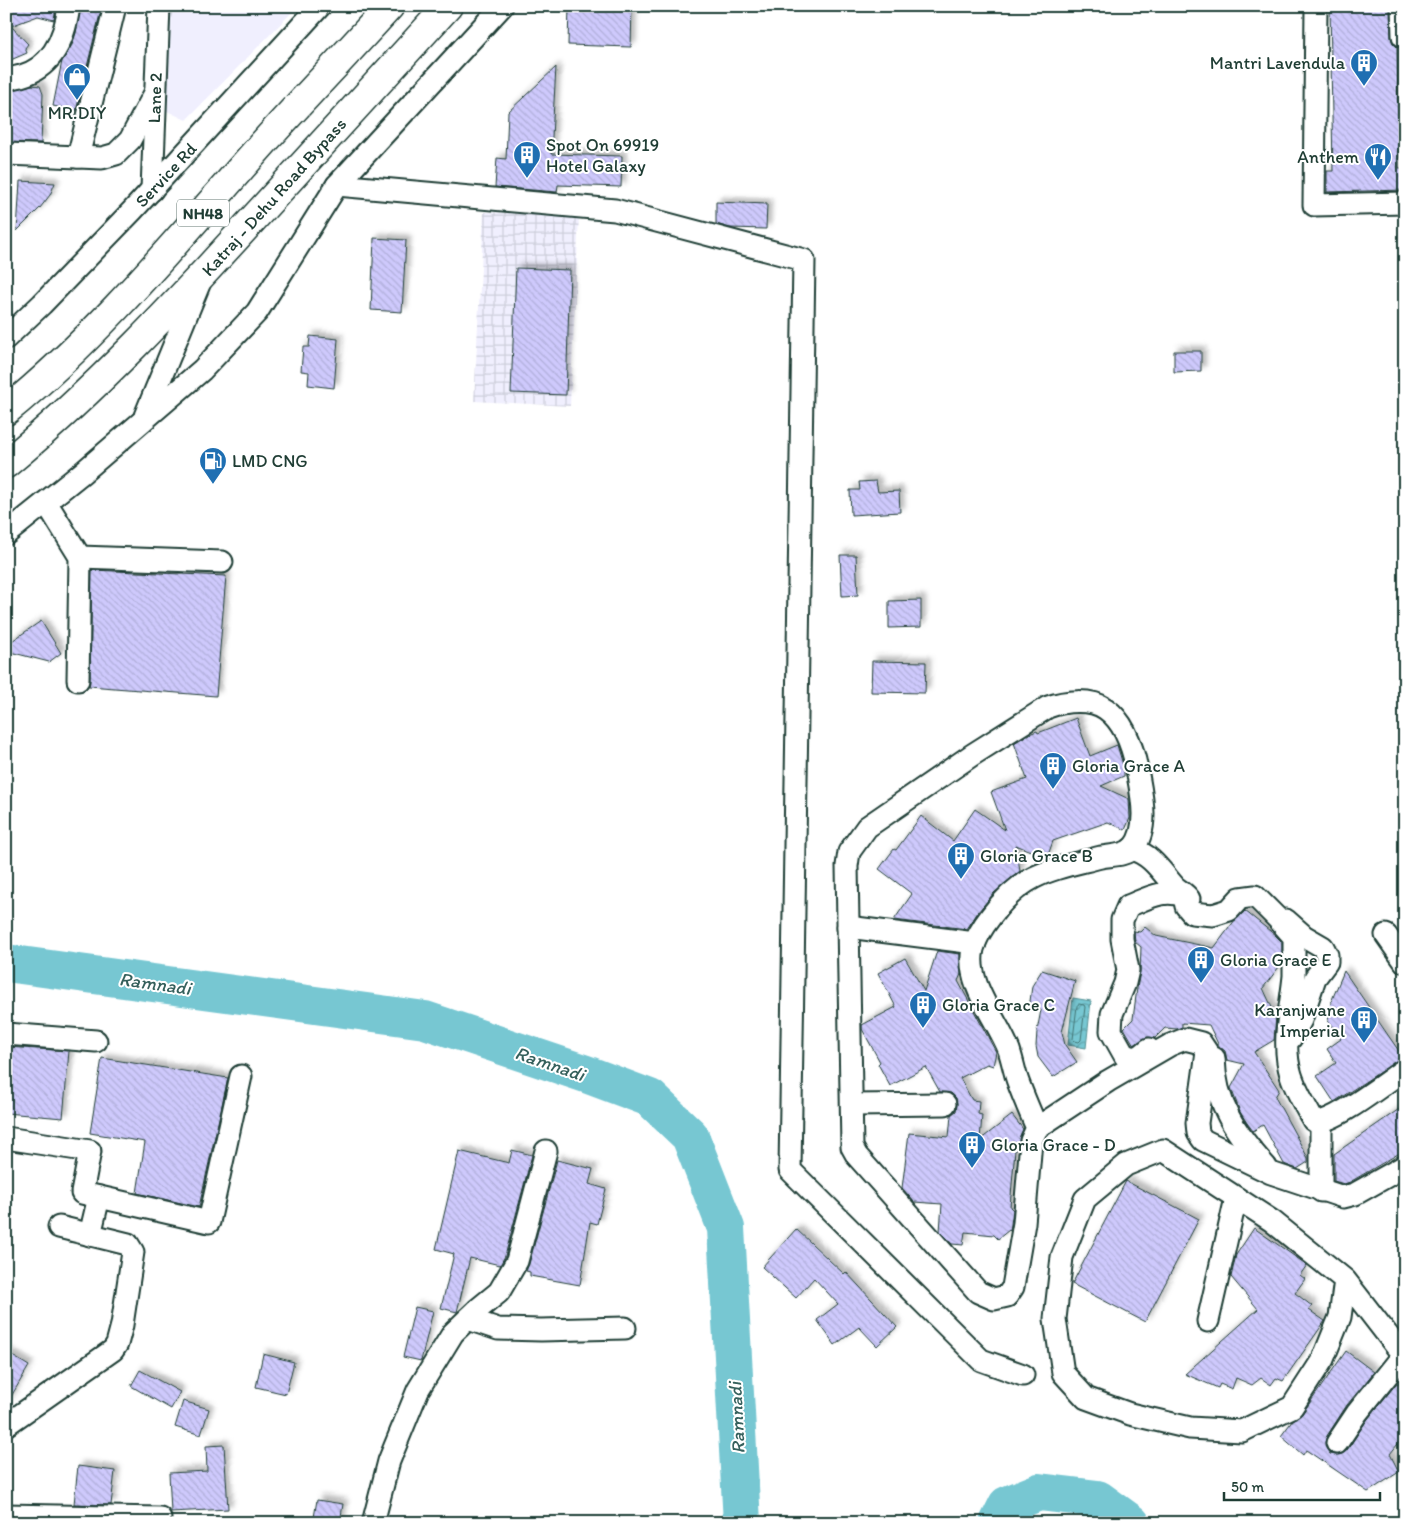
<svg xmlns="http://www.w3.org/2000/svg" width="1411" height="1529" viewBox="0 0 1411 1529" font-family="Itim,sans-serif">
<defs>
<pattern id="industrial-grid" width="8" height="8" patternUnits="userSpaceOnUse" patternTransform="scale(1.25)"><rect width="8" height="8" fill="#f0effe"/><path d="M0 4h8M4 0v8" fill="none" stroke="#cdceda"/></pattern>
<pattern id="water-waves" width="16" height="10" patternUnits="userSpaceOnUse" patternTransform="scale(1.25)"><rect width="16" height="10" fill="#77c7d2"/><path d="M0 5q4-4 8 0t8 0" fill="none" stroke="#61a3ab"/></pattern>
<pattern id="building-back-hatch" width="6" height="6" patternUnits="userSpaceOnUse" patternTransform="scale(1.25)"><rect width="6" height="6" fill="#cec9fc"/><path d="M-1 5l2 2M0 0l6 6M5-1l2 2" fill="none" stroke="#b0aed9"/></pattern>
<filter id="shadow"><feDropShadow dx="4.5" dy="-4.5" stdDeviation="2.5" flood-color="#0004"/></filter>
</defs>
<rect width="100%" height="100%" fill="#fff"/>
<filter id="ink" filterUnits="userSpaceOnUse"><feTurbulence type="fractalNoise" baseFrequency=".02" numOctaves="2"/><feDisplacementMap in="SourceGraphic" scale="10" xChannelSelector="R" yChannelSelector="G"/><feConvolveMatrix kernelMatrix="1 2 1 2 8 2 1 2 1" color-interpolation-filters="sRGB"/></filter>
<g filter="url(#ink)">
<polygon fill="#f0effe" points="171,6 298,6 186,120 167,111"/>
<polygon fill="url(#industrial-grid)" points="484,212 579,216 570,406 474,401"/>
<polygon fill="url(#water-waves)" stroke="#549093" points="1073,998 1091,1001 1086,1048 1068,1045"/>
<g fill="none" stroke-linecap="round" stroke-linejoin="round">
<polygon stroke="#427473" stroke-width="1" points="1079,1004 1084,1005 1085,1007 1081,1040 1079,1042 1075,1041 1073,1039 1077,1006"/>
<g stroke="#77c7d2" stroke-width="38">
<polyline points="6,963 425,1020 586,1074 650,1098 690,1136 726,1228 742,1523"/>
<polyline points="998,1523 1007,1505 1039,1492 1098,1499 1131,1523"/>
</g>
</g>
<g fill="url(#building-back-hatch)" stroke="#1f3d34" filter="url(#shadow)">
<polygon points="6,6 56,6 54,20 38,16 11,26 28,44 25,48 27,53 6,62"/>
<polygon points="81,6 102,6 76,111 53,106 62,61 72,45 76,33"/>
<polygon points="569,6 632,6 631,47 568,45"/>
<polygon points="1330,6 1390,6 1391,37 1393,43 1397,47 1399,168 1405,168 1405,190 1327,192 1327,171 1333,171"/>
<polygon points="556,67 551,154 622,156 621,187 558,185 557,192 495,187 497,158 506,159 508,112"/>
<polygon points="32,85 40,86 43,94 41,143 6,142 6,91"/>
<polygon points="20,181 55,183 50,195 40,208 17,231"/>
<polygon points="716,202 767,204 766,229 730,228 716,224"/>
<polygon points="374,238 406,240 402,312 371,310"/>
<polygon points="516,268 570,270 566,395 511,393"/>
<polygon points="310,336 338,339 334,388 308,385 309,372 301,371 303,347 309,347"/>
<polygon points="1174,351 1201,351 1201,371 1174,372"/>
<polygon points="876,481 878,492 899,491 900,512 851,515 850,490 860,490 859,482"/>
<polygon points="840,555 856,555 858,595 842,596"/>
<polygon points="92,570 226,576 216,696 89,686 90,680"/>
<polygon points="921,600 921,627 889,628 889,601"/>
<polygon points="41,621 61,653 49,662 6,651 6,645"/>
<polygon points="872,661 926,662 925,693 871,692"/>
<polygon points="1076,718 1090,756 1117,745 1124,768 1124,776 1101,786 1129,799 1130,818 1125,830 1108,822 1053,841 1047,858 1016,845 1020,871 994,893 978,912 967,929 894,920 912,894 879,869 894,849 896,850 921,816 953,841 975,809 1005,830 991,792 1027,779 1014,743 1029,734 1037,731 1038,733"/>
<polygon points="1245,911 1275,935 1282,942 1282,963 1263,988 1276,1016 1274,1040 1254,1052 1279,1090 1275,1097 1308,1158 1308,1162 1297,1169 1284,1164 1263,1125 1253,1131 1247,1123 1240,1112 1231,1088 1244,1064 1227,1060 1225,1051 1219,1046 1209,1025 1182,1023 1182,1027 1177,1029 1165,1028 1155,1038 1147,1037 1134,1045 1124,1028 1133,1019 1137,988 1140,972 1141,947 1135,942 1134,931 1140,932 1145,927 1156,936 1214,948 1235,920"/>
<polygon points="937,951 960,954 961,974 958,981 996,1052 993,1066 987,1064 960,1078 972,1100 979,1101 978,1114 982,1115 980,1140 1012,1115 1023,1129 1020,1136 1018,1147 1015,1150 1010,1207 1013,1210 1010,1231 1009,1230 998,1239 994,1235 965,1232 963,1245 952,1244 940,1231 942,1204 914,1202 902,1188 909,1133 949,1137 951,1115 956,1111 957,1104 956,1098 951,1093 940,1092 926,1067 890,1086 878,1064 880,1062 862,1029 862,1025 896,1007 878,973 905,958 924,991"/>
<polygon points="1042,970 1075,981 1062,1032 1065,1045 1077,1062 1053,1077 1038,1057 1036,1046 1037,1031 1041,1010 1029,1009 1032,986"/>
<polygon points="1344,971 1403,1057 1334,1102 1317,1076 1336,1063 1327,1049 1341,1039 1328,1021 1331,1002"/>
<polygon points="6,1047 69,1051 63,1118 6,1113"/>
<polygon points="102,1058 228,1078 199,1207 137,1193 145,1142 90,1133"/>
<polygon points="1405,1105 1405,1150 1350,1182 1344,1184 1334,1181 1334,1154"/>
<polygon points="512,1150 532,1155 505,1256 500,1265 470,1258 457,1312 441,1308 454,1254 436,1249 459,1151 509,1163"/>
<polygon points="557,1160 593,1169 589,1184 606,1189 597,1224 590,1222 580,1285 530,1276 530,1272 526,1271 529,1264"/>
<polygon points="1126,1181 1199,1219 1145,1322 1072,1284"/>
<polygon points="1254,1228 1307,1265 1300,1275 1305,1279 1295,1293 1312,1306 1309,1310 1325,1321 1283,1381 1276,1378 1271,1385 1261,1378 1252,1385 1236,1378 1232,1389 1220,1384 1218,1388 1185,1374 1258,1309 1231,1277 1236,1255"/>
<polygon points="796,1229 844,1274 846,1272 897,1327 877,1346 859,1327 835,1345 817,1320 838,1304 814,1278 796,1298 762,1267"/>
<polygon points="415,1307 433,1311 421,1361 403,1357"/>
<polygon points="1346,1351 1374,1372 1347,1405 1327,1436 1325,1442 1326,1448 1330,1454 1336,1455 1342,1454 1347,1450 1367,1420 1396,1384 1405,1380 1405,1435 1390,1454 1399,1472 1368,1492 1306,1450 1303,1455 1281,1436 1293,1420 1302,1414"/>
<polygon points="6,1352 29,1366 6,1405"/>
<polygon points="263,1354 294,1362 286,1394 256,1387"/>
<polygon points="140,1370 180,1392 171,1409 131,1386"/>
<polygon points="183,1401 209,1409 201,1435 175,1427"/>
<polygon points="224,1445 228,1509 171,1512 169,1473 207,1471 206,1446"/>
<polygon points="78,1466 115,1471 111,1505 74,1504"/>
<polygon points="317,1500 343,1504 340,1523 313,1523"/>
</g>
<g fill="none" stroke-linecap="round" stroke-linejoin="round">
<defs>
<g id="minor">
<polyline points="1316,6 1314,205 1405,203"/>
<polyline points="1402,6 1403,36 1405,36"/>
<path d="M6 79C11 79 16 77 21 76 53 67 65 37 69 6"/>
<polyline points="6,154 102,158 116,154 130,140 155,93"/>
<polyline points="78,157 115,6"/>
<polyline points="337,185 615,210 804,260 790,1170 981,1360 1023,1375"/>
<polyline points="152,190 159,6"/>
<polyline points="6,338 42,304 133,210 320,6"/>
<polyline points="145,416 200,282"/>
<polyline points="46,502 80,557 78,680"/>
<polyline points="6,534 82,473 202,370 257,312 337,185 502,6"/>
<polyline points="80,557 222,562"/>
<path d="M1131 849C1151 854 1161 871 1174 886 1179 891 1185 893 1189 899"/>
<polyline points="1286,920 1304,936 1323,947 1327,955 1327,962 1315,978 1301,1020 1291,1038"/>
<polyline points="848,927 975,943"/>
<polyline points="1386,935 1405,962"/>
<polyline points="6,1034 96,1041"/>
<path d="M1149 1049 1138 1058 1125 1056 1111 1031 1112 1014 1125 983 1128 970 1122 939V920L1128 906C1146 899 1166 887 1184 897L1186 906 1192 913 1213 915 1229 910 1240 898 1255 896 1277 918 1294 937C1294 950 1294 963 1294 976 1291 1008 1281 1043 1291 1075 1296 1091 1305 1106 1313 1120L1316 1122C1336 1122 1386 1082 1405 1069"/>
<path d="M1214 1058C1215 1104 1236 1134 1266 1167"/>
<polyline points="852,1105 945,1104"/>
<path d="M1037 1128C1030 1112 1023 1096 1017 1079 1014 1069 1012 1059 1009 1050 997 1019 965 983 973 949 976 937 984 925 991 916 1024 872 1051 870 1101 857 1111 855 1125 856 1133 848 1149 830 1142 796 1138 775 1134 751 1126 723 1106 709 1091 698 1064 701 1048 707L972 755 867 827 849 852 847 866 852 1147 857 1156 978 1292 994 1299 1007 1296 1013 1287 1024 1223 1031 1141 1037 1128 1108 1081 1170 1045 1185 1039 1201 1043 1207 1052 1197 1123 1198 1133 1203 1140 1271 1173 1343 1197 1355 1194 1405 1166"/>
<polyline points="6,1138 90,1151 82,1193 209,1222 241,1076"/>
<polyline points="1321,1191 1321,1122"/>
<polyline points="90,1235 99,1197"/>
<polyline points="1345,1280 1340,1317 1323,1359 1292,1407 1242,1431 1190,1428 1130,1414 1086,1398 1063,1373 1055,1319 1062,1257 1085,1199 1126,1165 1163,1150 1272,1221 1345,1280 1403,1355"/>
<polyline points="468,1319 498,1329 541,1330 625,1328"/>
<polyline points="1208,1321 1236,1198"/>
<polyline points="6,1425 113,1350 117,1344 122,1325 133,1252 128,1244 59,1227"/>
<polyline points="1337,1443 1357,1413 1405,1353"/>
<polyline points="6,1515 160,1518"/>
<polyline points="373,1523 389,1461 418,1390 453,1333 477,1310 499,1292 517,1261 546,1151"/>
</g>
<g id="highway">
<path d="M6 411C103 332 183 233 266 140 307 95 349 51 390 6"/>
<path d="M6 464C97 389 177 303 256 216 320 146 384 76 448 6"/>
</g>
</defs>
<use href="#minor" stroke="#1f3d34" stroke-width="25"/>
<use href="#highway" stroke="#1f3d34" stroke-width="31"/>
<use href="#minor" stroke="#fff" stroke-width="21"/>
<use href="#highway" stroke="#fff" stroke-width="28"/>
</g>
</g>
<defs>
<symbol id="building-pin" viewBox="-11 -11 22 30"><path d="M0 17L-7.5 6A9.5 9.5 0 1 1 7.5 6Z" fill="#1f6fb2" stroke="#fff"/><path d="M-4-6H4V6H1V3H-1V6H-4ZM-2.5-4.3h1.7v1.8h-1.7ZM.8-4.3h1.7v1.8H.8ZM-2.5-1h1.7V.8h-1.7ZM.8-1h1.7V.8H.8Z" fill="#fff"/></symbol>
<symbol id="shop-pin" viewBox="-11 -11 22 30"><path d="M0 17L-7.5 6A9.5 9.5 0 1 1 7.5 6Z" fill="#1f6fb2" stroke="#fff"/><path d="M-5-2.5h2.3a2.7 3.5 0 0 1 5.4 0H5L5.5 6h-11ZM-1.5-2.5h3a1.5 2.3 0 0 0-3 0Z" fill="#fff"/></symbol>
<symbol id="restaurant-pin" viewBox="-11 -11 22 30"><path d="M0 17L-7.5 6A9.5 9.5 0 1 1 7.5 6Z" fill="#1f6fb2" stroke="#fff"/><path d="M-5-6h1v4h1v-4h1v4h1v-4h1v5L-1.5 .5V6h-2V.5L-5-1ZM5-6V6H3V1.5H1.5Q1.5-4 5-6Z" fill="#fff"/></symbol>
<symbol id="fuel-pin" viewBox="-11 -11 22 30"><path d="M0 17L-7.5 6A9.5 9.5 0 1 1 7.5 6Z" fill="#1f6fb2" stroke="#fff"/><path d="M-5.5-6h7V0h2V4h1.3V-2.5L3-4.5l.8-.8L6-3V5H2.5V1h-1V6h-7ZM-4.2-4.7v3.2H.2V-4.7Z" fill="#fff"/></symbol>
</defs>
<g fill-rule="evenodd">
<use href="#building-pin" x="1348" y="47" width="32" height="43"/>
<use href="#shop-pin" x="61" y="61" width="32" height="43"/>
<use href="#building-pin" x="511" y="139" width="32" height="43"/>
<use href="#restaurant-pin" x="1362" y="141" width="32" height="43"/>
<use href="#fuel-pin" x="197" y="445" width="32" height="43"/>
<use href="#building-pin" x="1037" y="750" width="32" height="43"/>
<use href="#building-pin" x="945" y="840" width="32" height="43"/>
<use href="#building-pin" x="1185" y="944" width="32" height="43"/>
<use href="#building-pin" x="907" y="989" width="32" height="43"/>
<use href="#building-pin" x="1348" y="1004" width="32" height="43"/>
<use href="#building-pin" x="956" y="1129" width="32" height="43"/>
</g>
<g text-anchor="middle" stroke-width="4" stroke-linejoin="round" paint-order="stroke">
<rect fill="#fff" stroke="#627771" stroke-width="1" x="177" y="199.5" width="52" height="27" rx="4"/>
<g font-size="16" font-weight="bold" fill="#1f3d34">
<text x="203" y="219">NH48</text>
</g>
<g font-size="18" fill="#1f3d34" stroke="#fff" text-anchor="start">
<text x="1345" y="69" text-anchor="end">Mantri Lavendula</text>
<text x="77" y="119" text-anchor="middle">MR.DIY</text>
<text x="546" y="151">Spot On 69919<tspan x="546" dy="21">Hotel Galaxy</tspan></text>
<text x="1359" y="163" text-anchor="end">Anthem</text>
<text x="232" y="467">LMD CNG</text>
<text x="1072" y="772">Gloria Grace A</text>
<text x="980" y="862">Gloria Grace B</text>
<text x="1220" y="966">Gloria Grace E</text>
<text x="942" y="1011">Gloria Grace C</text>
<text x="1345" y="1016" text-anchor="end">Karanjwane<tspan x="1345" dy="21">Imperial</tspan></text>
<text x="991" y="1151">Gloria Grace - D</text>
</g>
<g font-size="18" fill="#1f3d34" stroke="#fff">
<text transform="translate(155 98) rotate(-88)" y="6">Lane 2</text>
<text transform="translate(166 175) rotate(-47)" y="6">Service Rd</text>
<text transform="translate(274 197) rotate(-48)" y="6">Katraj - Dehu Road Bypass</text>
</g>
<g font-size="19" font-style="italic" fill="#35605c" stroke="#fff">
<text transform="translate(155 983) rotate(8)" y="7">Ramnadi</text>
<text transform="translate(550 1063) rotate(19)" y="7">Ramnadi</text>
<text transform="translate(736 1418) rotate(-93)" y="7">Ramnadi</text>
</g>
</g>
<rect width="1411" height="1529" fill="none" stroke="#fff" stroke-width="25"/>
<rect x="12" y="12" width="1386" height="1504" fill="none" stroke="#1f3d34" stroke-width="2" filter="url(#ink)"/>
<path d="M1224 1492v8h156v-8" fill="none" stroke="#1f3d34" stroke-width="2.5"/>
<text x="1231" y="1492" font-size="15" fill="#1f3d34" stroke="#ffffff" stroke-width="4" paint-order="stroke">50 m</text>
</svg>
